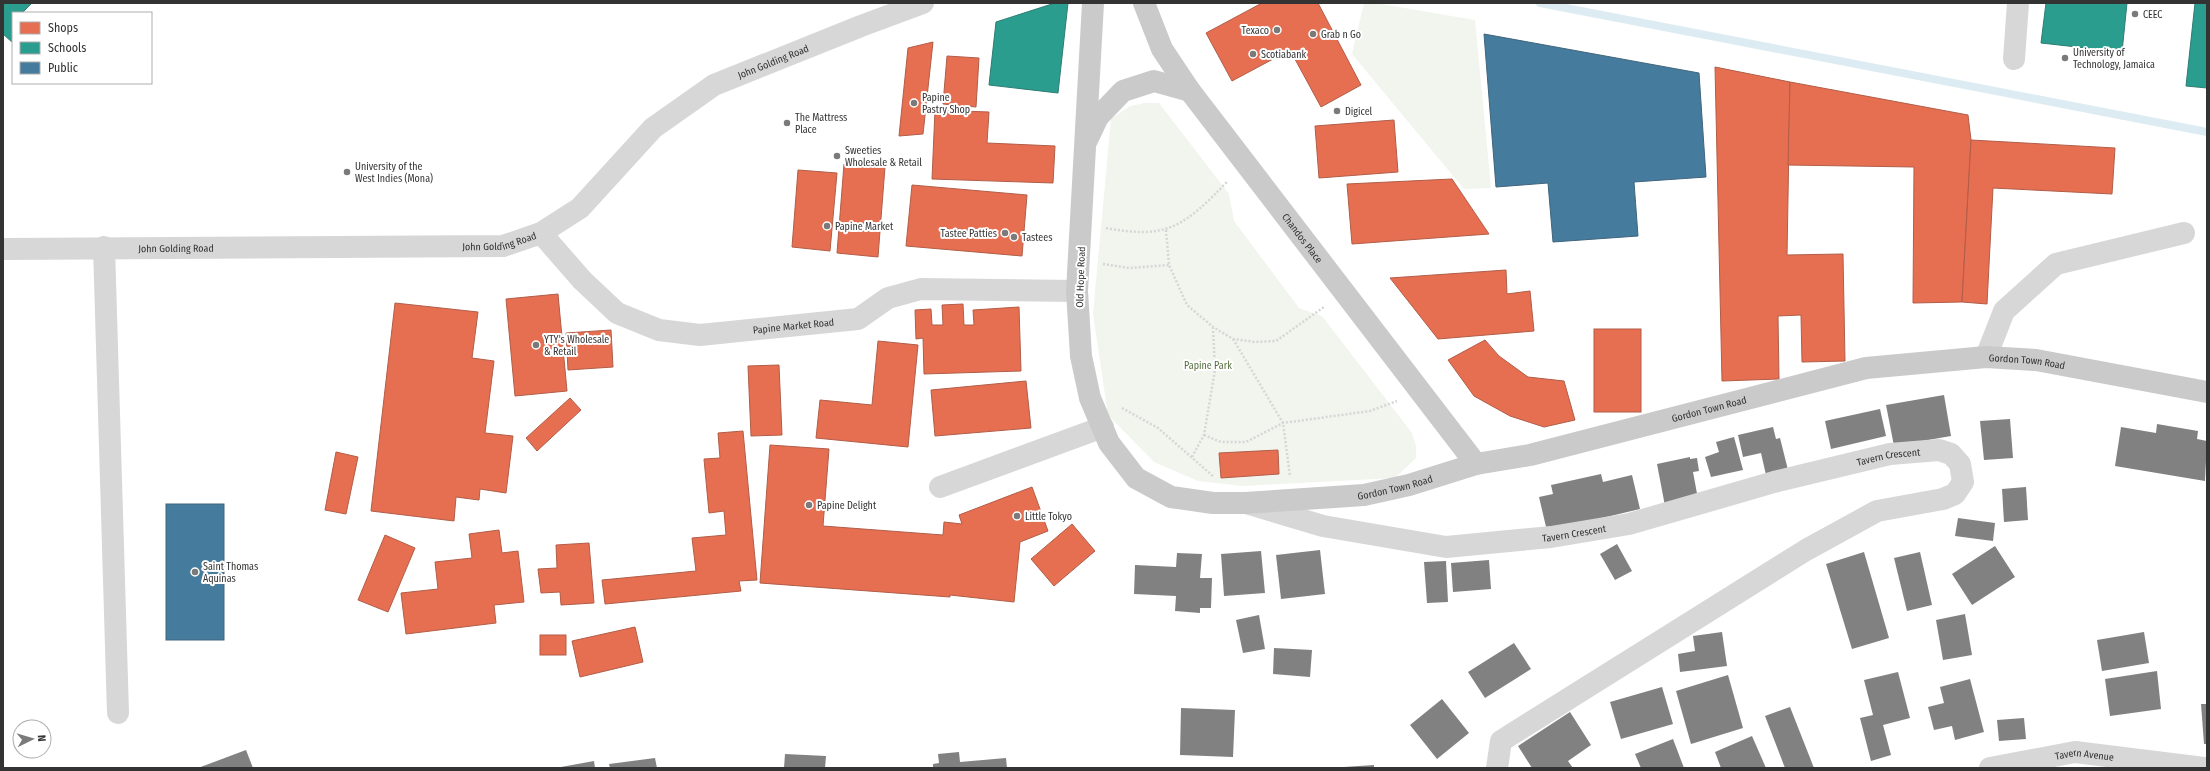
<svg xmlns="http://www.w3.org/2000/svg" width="2210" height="771" viewBox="0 0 2210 771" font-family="'Fira Sans Condensed',sans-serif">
<rect width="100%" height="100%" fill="#fff"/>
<g fill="#f1f5ed">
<polygon points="1364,3 1375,3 1475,20 1491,188 1464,189 1352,54"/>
<polygon points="1145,103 1159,103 1229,194 1234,221 1299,308 1322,316 1412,433 1416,446 1416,458 1395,478 1243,486 1198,481 1154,462 1108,415 1093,314 1111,119 1130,106"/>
</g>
<g fill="#e76f51" stroke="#b15d48">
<polygon points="1262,3 1318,3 1361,85 1321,107 1290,50 1232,81 1206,33"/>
<polygon points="933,42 923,134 899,136 908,48"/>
<polygon points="947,56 979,58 976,107 943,104"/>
<polygon points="1715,67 1790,82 1787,255 1843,254 1845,361 1802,362 1801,315 1778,316 1779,379 1722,381"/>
<polygon points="1790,82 1968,115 1971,140 1962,302 1913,303 1914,167 1788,165"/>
<polygon points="935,110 989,112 987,143 1055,146 1053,183 932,179"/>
<polygon points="1394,120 1398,172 1319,178 1315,126"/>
<polygon points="1971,140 2115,148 2112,194 1993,188 1987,304 1962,302"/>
<polygon points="844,164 885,167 878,257 837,253"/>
<polygon points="798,170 837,173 830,251 792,247"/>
<polygon points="1452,179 1489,234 1352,244 1347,184"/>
<polygon points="912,185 1027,195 1022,256 906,246"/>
<polygon points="1506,270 1507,294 1530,291 1534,331 1438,339 1390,278"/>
<polygon points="558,294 567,391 515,396 506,299"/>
<polygon points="395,303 478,312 472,358 494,361 485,433 513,436 506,493 480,489 479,500 456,497 454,521 371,511"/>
<polygon points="963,304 964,325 974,325 973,310 1019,307 1021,371 924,374 923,338 916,339 915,310 931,309 932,325 943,325 942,305"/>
<rect x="1594" y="329" width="47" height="83"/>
<polygon points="611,330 613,367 568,370 566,333"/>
<polygon points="1485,340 1499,356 1528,377 1564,381 1575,420 1544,427 1510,416 1474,396 1448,360"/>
<polygon points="878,341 918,345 908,447 816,438 820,400 872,405"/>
<polygon points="779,365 782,435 751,436 748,366"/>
<polygon points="1026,381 1031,428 935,436 931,390"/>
<polygon points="570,398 581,410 537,451 526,438"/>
<polygon points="743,431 757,580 739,581 741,591 605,604 602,580 696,571 692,538 726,535 724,511 709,513 704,459 720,458 718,433"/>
<polygon points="770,445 829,449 823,526 943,535 944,522 962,524 959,515 1032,487 1048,531 1020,542 1014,602 950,595 950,597 760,583"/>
<polygon points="1278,450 1279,474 1221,478 1219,453"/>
<polygon points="336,452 358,457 346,514 325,510"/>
<polygon points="1072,524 1095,551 1054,586 1031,559"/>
<polygon points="499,530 502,553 518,551 524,602 494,605 496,623 406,634 401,593 438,589 435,562 472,558 469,534"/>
<polygon points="385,535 415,548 388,612 358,600"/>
<polygon points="589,543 594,603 561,605 560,592 541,593 538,569 557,568 556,545"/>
<polygon points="635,627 643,662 580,677 572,641"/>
<rect x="540" y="635" width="26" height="20"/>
</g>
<g fill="#2a9d8f" stroke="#2d7d73">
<polygon points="3,3 32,3 22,13 13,13 13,43 3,34"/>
<polygon points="1055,3 1068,3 1058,93 989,85 996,22"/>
<polygon points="2046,3 2127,3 2122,52 2041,43"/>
<polygon points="2195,3 2207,3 2207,88 2186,86"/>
</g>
<g fill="#457b9d" stroke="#40657d">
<polygon points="1484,34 1699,73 1706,177 1634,182 1638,236 1553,242 1548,183 1496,187"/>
<rect x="166" y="504" width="58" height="136"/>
</g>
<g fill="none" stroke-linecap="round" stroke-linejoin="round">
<polyline stroke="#ddebf3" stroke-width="8" points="1540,3 2207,132"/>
</g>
<g fill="#818181">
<polygon points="1944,395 1951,436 1894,446 1886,405"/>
<polygon points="1880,409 1886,436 1831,449 1825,421"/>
<polygon points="2010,419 2013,458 1984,460 1980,421"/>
<polygon points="2157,424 2198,431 2197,439 2207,441 2205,481 2115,466 2121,427 2156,433"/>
<polygon points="1773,427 1776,439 1780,438 1788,470 1766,475 1761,453 1743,457 1738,435"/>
<polygon points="1734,437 1743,470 1711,477 1705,457 1719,452 1716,442"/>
<polygon points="1690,457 1690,459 1697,458 1699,471 1693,472 1698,499 1665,506 1657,464"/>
<polygon points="1601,474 1603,482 1632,475 1640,509 1547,531 1539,497 1553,494 1551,485"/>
<polygon points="2026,487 2028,520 2004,522 2002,489"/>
<polygon points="1958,518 1995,523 1993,541 1955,536"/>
<polygon points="1617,544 1632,571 1615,580 1600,554"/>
<polygon points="1995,546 2015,577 1972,605 1952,574"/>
<polygon points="1320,550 1325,594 1281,599 1276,555"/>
<polygon points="1261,551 1265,593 1224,596 1221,554"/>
<polygon points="1864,552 1889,638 1852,649 1826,564"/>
<polygon points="1920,552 1932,605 1907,611 1894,558"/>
<polygon points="1177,553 1202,554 1200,578 1212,578 1211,608 1200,608 1200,613 1175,611 1176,596 1134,594 1135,565 1176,567"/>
<polygon points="1489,560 1491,589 1453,592 1451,563"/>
<polygon points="1446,561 1448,602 1427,603 1424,562"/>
<polygon points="1965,614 1972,655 1943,660 1936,620"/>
<polygon points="1259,615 1265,649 1243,653 1236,620"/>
<polygon points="1722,632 1727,666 1680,672 1678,654 1695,651 1693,636"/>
<polygon points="2144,632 2149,663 2102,671 2097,640"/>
<polygon points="1514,643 1531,669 1485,698 1468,672"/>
<polygon points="1274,648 1312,650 1310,677 1273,674"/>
<polygon points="2157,671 2161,709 2110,716 2105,679"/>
<polygon points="1898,672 1910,718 1883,725 1891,755 1871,761 1860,718 1873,715 1864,680"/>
<polygon points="1728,675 1743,728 1691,744 1676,691"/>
<polygon points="1970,679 1984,732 1955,740 1952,726 1934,730 1928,707 1944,703 1940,687"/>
<polygon points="1662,687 1673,724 1621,739 1610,702"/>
<polygon points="1442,699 1469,733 1437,759 1410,725"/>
<polygon points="2201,704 2207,704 2207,744 2204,744"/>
<polygon points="1790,707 1814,768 1785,768 1765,716"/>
<polygon points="1181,708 1235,710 1233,757 1180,755"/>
<polygon points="1570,712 1591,745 1568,761 1573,768 1532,768 1518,746"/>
<polygon points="2024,718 2026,739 1999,741 1997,720"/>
<polygon points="1752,736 1766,768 1721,768 1715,752"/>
<polygon points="1673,739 1684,768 1641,768 1635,754"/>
<polygon points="246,750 253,768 198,768"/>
<polygon points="959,752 960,762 1006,758 1007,768 933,768 933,764 939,763 938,754"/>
<polygon points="785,754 826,756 825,768 784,768"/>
<polygon points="655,758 657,768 610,768 609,764"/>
<polygon points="594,761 595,768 561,768 561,767"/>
<polygon points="1374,765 1374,768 1344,768 1344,767"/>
</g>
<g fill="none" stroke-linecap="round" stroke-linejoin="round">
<g stroke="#d6d6d6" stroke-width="2.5" stroke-dasharray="2 2" stroke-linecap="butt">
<path d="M1106 228C1169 240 1185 225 1228 181"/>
<polyline points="1166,230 1169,265 1187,305 1213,327 1233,339 1255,342 1276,341 1324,307"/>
<polyline points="1103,264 1129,268 1169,265"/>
<polyline points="1233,339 1283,423 1290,476"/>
<polyline points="1122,408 1158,428 1214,477"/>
<polyline points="1204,435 1221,442 1246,442 1283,423 1370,411 1397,401"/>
<polyline points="1192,457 1204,435 1215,370 1213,328"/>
</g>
<g stroke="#d7d7d7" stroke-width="22">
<polyline points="2014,59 2018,3"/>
<path id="s1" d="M541 233 582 280 617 313 659 330 700 335 858 319 888 298 921 289 1077 291"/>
<polyline points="104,247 118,713"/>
<path id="s2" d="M3 249 503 246 541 233 580 208 653 128 714 85 861 26 923 3"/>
<polyline points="1986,357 2004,311 2056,264 2184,233"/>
<polyline points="940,487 1103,427"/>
<path id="s3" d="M1246 503 1323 526 1446 547 1551 537 1629 524 1774 482 1890 454 1939 450 1951 454 1960 464 1963 482 1955 494 1943 499 1877 511 1806 550 1501 741 1497 768"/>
<path id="s4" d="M1990 768 2075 752 2204 768"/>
</g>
<g stroke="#cacaca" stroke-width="22">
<path id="s5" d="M1093 3 1077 291 1081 356 1090 398 1109 443 1136 478 1171 497 1213 503H1245L1364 495 1409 485 1476 464 1530 455 1866 368 1986 357 2036 360 2207 392"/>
<path id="s6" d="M1144 3 1162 49 1190 91 1476 464"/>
<polyline points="1087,140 1098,117 1123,91 1154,81 1190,91"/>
</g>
</g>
<g fill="#7a7a7a" stroke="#fff" stroke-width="1.5">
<circle cx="2135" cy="14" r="4"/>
<circle cx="1277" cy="30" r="4"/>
<circle cx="1313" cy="34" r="4"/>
<circle cx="1253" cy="54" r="4"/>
<circle cx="2065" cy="58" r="4"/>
<circle cx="914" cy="103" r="4"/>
<circle cx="1337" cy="111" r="4"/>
<circle cx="787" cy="123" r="4"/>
<circle cx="837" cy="156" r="4"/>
<circle cx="347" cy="172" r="4"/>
<circle cx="827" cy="226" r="4"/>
<circle cx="1005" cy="233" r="4"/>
<circle cx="1014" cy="237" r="4"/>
<circle cx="536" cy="345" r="4"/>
<circle cx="809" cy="505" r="4"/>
<circle cx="1017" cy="516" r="4"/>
<circle cx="195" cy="572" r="4"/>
</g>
<g text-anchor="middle" stroke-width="4" stroke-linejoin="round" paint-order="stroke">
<g font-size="10" fill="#333" stroke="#fff" text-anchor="start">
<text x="2143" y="18">CEEC</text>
<text x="1269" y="34" text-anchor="end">Texaco</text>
<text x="1321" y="38">Grab n Go</text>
<text x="2073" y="56">University of<tspan x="2073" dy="12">Technology, Jamaica</tspan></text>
<text x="1261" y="58">Scotiabank</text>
<text x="922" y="101">Papine<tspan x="922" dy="12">Pastry Shop</tspan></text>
<text x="1345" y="115">Digicel</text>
<text x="795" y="121">The Mattress<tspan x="795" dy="12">Place</tspan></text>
<text x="845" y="154">Sweeties<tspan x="845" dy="12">Wholesale &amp; Retail</tspan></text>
<text x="355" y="170">University of the<tspan x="355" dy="12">West Indies (Mona)</tspan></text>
<text x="835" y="230">Papine Market</text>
<text x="997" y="237" text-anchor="end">Tastee Patties</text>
<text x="1022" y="241">Tastees</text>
<text x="544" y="343">YTY's Wholesale<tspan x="544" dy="12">&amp; Retail</tspan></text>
<text x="817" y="509">Papine Delight</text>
<text x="1025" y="520">Little Tokyo</text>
<text x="203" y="570">Saint Thomas<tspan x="203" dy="12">Aquinas</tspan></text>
</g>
<g font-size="10" fill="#333" stroke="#fff">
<text dy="4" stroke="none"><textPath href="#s2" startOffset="833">John Golding Road</textPath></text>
<text dy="4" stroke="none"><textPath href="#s6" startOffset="285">Chandos Place</textPath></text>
<text dy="4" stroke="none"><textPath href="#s2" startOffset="497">John Golding Road</textPath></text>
<text dy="4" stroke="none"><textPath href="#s2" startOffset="173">John Golding Road</textPath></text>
<text transform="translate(1080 277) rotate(-88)" y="4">Old Hope Road</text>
<text dy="4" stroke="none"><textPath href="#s1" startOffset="291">Papine Market Road</textPath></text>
<text dy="4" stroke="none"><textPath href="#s5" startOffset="1403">Gordon Town Road</textPath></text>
<text dy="4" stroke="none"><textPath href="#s5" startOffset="1079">Gordon Town Road</textPath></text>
<text dy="4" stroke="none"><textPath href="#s3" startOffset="658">Tavern Crescent</textPath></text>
<text dy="4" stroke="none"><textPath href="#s5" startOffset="755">Gordon Town Road</textPath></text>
<text dy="4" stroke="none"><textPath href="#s3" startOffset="334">Tavern Crescent</textPath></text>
<text dy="4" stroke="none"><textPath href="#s4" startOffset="96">Tavern Avenue</textPath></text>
</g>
<g font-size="10" fill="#56703f" stroke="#fff">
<text x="1208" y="369">Papine Park</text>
</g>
</g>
<rect width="2210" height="771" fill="none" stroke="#333333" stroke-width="8"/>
<rect x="12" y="12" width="140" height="72" fill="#ffffff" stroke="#adadad"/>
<rect x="20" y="22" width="20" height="12" fill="#e76f51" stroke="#adadad"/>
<text x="48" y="32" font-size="12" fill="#333333">Shops</text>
<rect x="20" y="42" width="20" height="12" fill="#2a9d8f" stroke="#adadad"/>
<text x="48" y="52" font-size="12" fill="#333333">Schools</text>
<rect x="20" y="62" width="20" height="12" fill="#457b9d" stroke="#adadad"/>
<text x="48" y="72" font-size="12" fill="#333333">Public</text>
<g transform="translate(32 739) rotate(85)"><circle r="19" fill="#ffffff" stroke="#adadad"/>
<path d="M0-3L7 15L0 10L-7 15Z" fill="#7a7a7a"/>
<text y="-6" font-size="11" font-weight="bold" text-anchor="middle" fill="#333333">N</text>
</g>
</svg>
